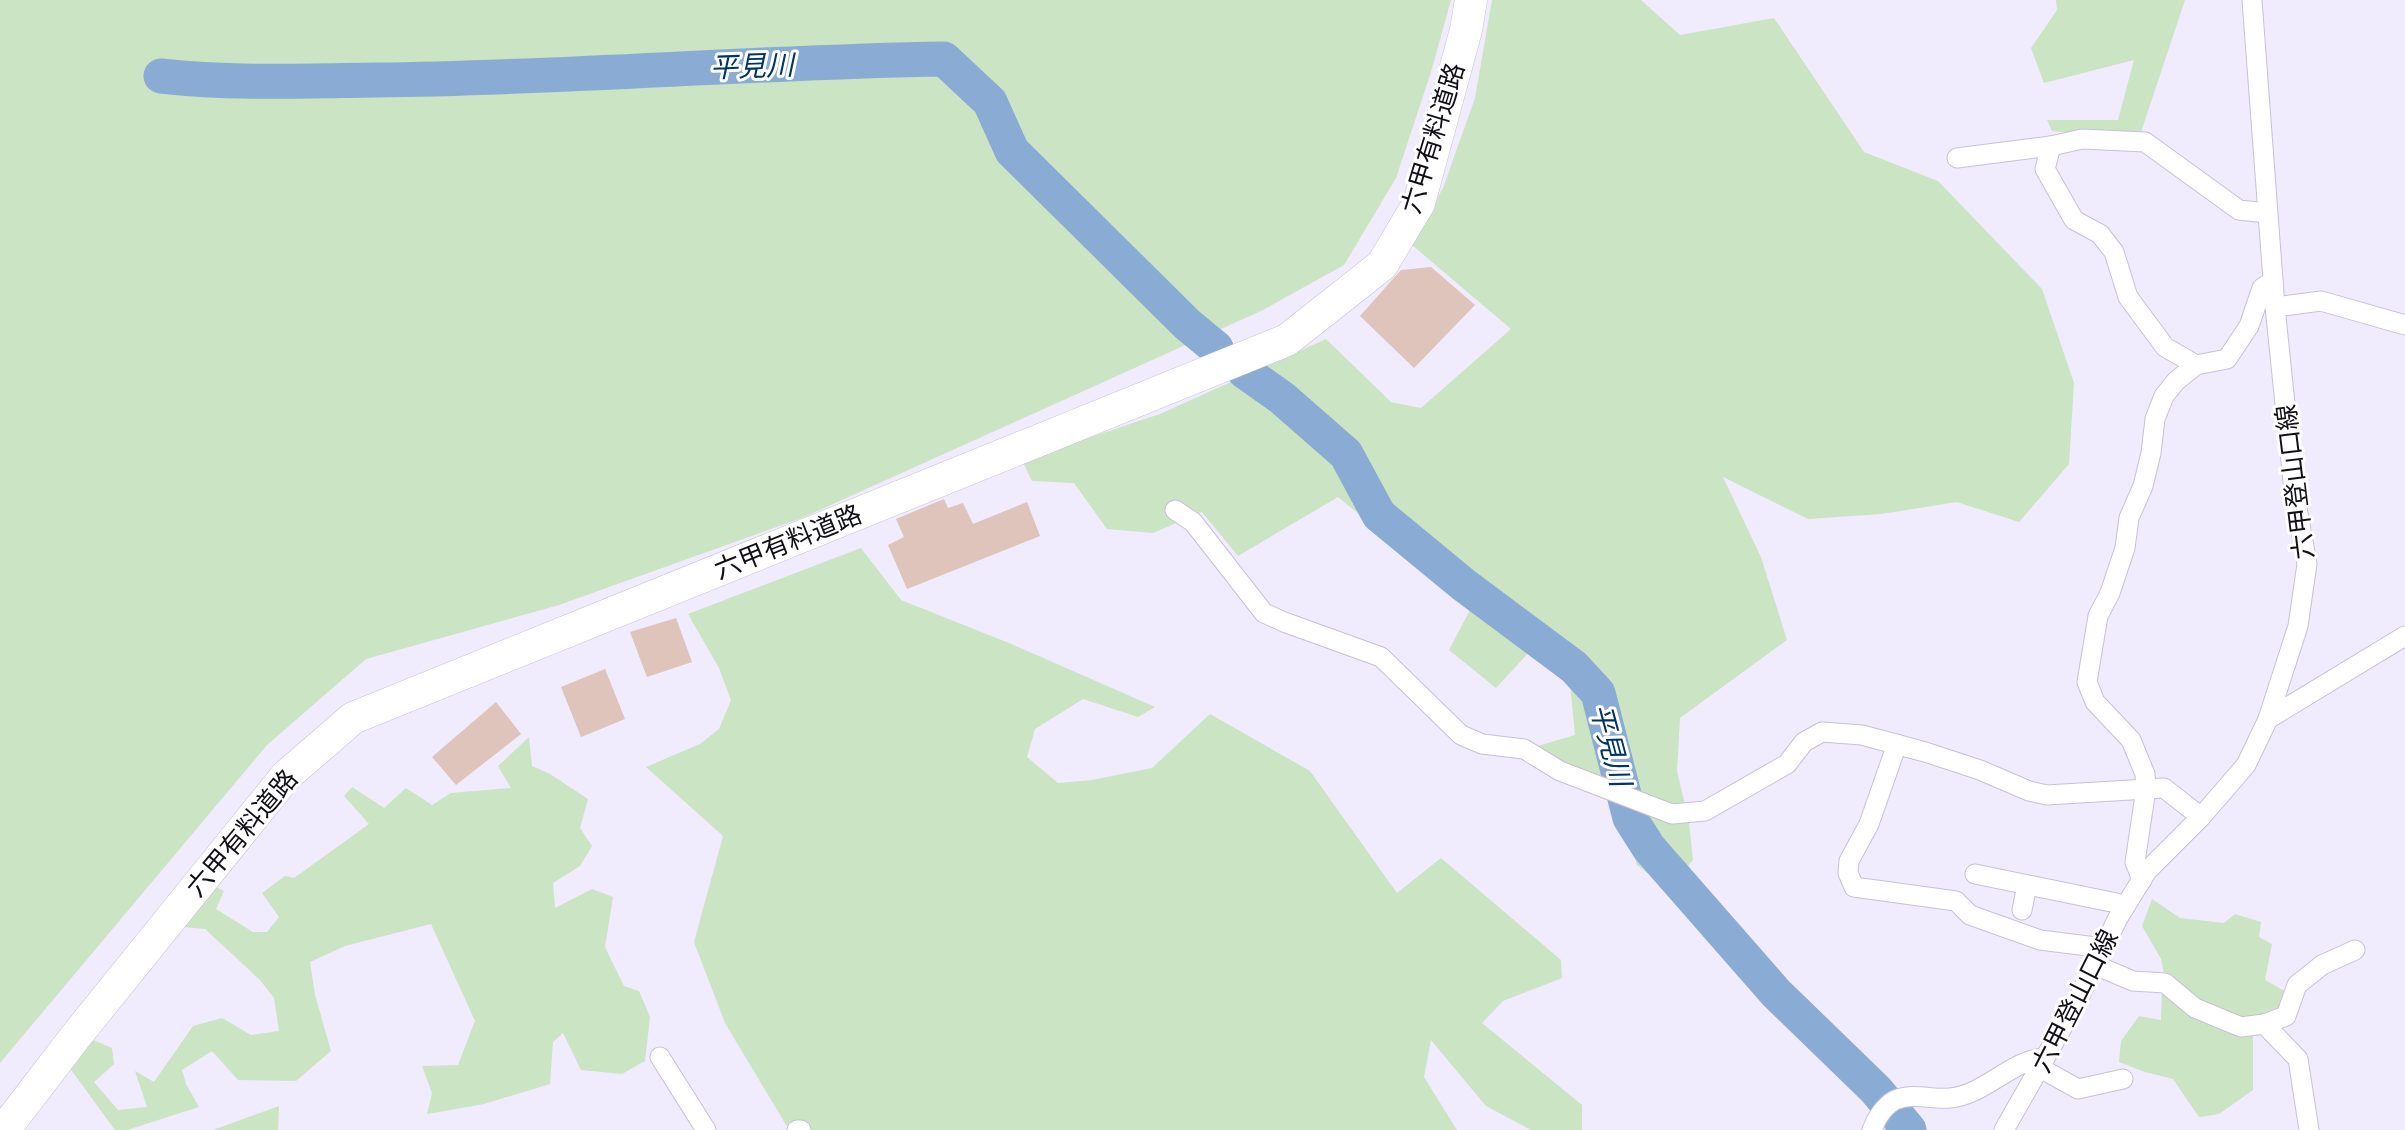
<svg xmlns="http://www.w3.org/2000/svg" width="2405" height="1130" viewBox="0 0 2405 1130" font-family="'PT Sans Narrow','Noto Sans JP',sans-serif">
<rect width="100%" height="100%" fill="#f0ebfd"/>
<g fill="#cbe4c4">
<polygon points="0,0 1451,0 1431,72 1396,178 1344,265 1263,310 802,518 559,605 366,659 267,745 0,1063"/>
<polygon points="1492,0 1641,0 1680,35 1774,18 1864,152 1938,181 2042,289 2074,383 2069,464 2019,522 1957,502 1881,514 1808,519 1723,477 1761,557 1787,640 1680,718 1677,771 1689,822 1693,860 1669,890 1637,865 1617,789 1531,748 1575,735 1570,684 1531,650 1496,688 1449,650 1472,606 1338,497 1238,556 1202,512 1153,533 1107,529 1074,483 1032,481 1022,460 1160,414 1326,339 1391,402 1421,408 1511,329 1412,245 1443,188 1475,98"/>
<polygon points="2056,0 2185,0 2139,138 2052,131 2047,120 2118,120 2134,60 2044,83 2031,48 2057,10"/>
<polygon points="861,548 901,600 1009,643 1155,707 1138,717 1083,699 1035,729 1027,757 1058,783 1092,780 1152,768 1210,714 1310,771 1397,893 1441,858 1561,960 1562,978 1503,1001 1482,1023 1582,1105 1582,1130 1531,1130 1486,1106 1431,1040 1424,1077 1457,1130 800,1130 786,1125 725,1023 694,942 723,836 646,767 700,744 719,729 731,700 719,668 688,614"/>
<polygon points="529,737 532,766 550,774 588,799 580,828 592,846 580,866 553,883 555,908 592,889 613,897 605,947 624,986 639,991 650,1017 645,1061 622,1074 581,1070 563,1033 553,1042 550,1084 484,1104 427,1114 432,1093 422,1066 458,1065 475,1021 431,924 345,946 310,962 315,995 331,1051 296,1081 238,1080 212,1051 182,1070 186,1084 199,1107 127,1130 115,1130 69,1067 91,1039 112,1048 114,1064 94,1082 118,1110 147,1107 135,1071 154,1082 193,1026 222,1018 251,1035 279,1031 274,998 260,980 205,929 184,927 214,886 224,891 216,909 253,932 267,932 279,917 262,893 285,876 294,878 369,824 344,796 352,787 384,808 406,788 432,805 451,793 511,788 498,766"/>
<polygon points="2152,899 2180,918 2224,923 2235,914 2261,922 2259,937 2272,944 2265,980 2288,993 2280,1017 2239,1022 2195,1004 2165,978 2161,959 2142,926"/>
<polygon points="2162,992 2214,1025 2253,1035 2253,1090 2219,1114 2199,1117 2173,1079 2145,1072 2119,1062 2121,1041 2139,1016 2161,1020"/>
<polygon points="279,1106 278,1130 213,1130"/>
</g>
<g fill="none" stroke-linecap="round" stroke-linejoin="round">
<g stroke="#8aabd4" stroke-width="35">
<path d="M161 76C233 84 305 81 377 80 566 78 755 62 944 59L990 102 1012 151 1188 325 1216 348"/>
<polyline points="1244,371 1282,398 1346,454 1379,515 1464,585 1574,667 1598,693 1630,818 1649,848 1776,993 1876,1090 1909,1130"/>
</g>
</g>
<g fill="#dec4bb">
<polygon points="1431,267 1475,305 1414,368 1360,316 1401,270"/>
<polygon points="944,499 948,508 963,503 973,524 1027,502 1040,536 907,589 888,545 904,537 896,519"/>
<polygon points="676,618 692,662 647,677 630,632"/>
<polygon points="605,669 625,719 581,737 561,687"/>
<polygon points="496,702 521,734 456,785 432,757"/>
</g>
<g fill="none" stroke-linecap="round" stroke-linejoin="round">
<defs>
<g id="minor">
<polyline points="2051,146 2045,169 2074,220 2100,234 2114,252 2128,297 2165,347 2196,365"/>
<polyline points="1957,158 2051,146 2082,139 2145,142 2239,210 2267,213"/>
<polyline points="2275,307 2321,301 2405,325"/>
<polyline points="1175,510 1193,522 1264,613 1284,622 1381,657 1461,735 1482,744 1524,749 1560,771 1672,814 1705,811 1787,764 1804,742 1822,732 1862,735 1925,752 1980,770 2029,791 2047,795 2164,788 2201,817"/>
<polyline points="2268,719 2405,636"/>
<polyline points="1897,744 1869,824 1849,861 1848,873 1854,887 1956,901 1970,915 2040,940 2104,948"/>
<polyline points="1975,874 2126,905"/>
<polyline points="2142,880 2135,862 2146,789 2145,774 2131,740 2095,702 2087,682 2098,616 2110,593 2125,548 2129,518 2143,486 2151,453 2155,419 2164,396 2176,381 2196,365 2227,359 2249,326 2262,288 2273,281"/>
<polyline points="2022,910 2027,885"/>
<polyline points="2095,965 2133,981 2165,983 2195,1008 2241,1027 2264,1024 2286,1016 2297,985 2322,965 2355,950"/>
<polyline points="2264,1024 2298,1059 2309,1130"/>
<polyline points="660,1057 706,1130"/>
<polyline points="2040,1068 2078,1089 2123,1079"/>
<polyline points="797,1130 801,1130"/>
<path d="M1872 1130C1876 1119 1884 1106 1895 1100 1915 1092 1930 1100 1950 1098 1985 1095 2012 1059 2045 1058"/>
<polyline points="2004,1130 2075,1005 2118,918 2147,871 2201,817 2246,765 2268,719 2298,626 2307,564 2294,491 2275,307 2252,0"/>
</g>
<polyline id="primary" points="4,1130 76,1036 286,776 353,718 1287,340 1382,265 1419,203 1466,30 1471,0"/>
</defs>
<use href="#minor" stroke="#c7c1d8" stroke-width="21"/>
<use href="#primary" stroke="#c7c1d8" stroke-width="33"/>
<use href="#minor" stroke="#fff" stroke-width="19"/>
<use href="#primary" stroke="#fff" stroke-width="32"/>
</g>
<g text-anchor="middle" stroke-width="6" stroke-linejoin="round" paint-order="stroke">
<g font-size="26" fill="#120f17" stroke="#fff">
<text transform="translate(1433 138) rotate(-73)" y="9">六甲有料道路</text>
<text transform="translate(2295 482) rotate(-97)" y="9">六甲登山口線</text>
<text transform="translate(788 542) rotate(-22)" y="9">六甲有料道路</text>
<text transform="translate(242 833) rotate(-50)" y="9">六甲有料道路</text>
<text transform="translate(2075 1001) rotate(-63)" y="9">六甲登山口線</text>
</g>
<g font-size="28" font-style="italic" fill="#013364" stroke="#fff">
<text transform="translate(752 66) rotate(-2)" y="10">平見川</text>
<text transform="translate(1611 745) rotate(75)" y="10">平見川</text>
</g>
</g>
</svg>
